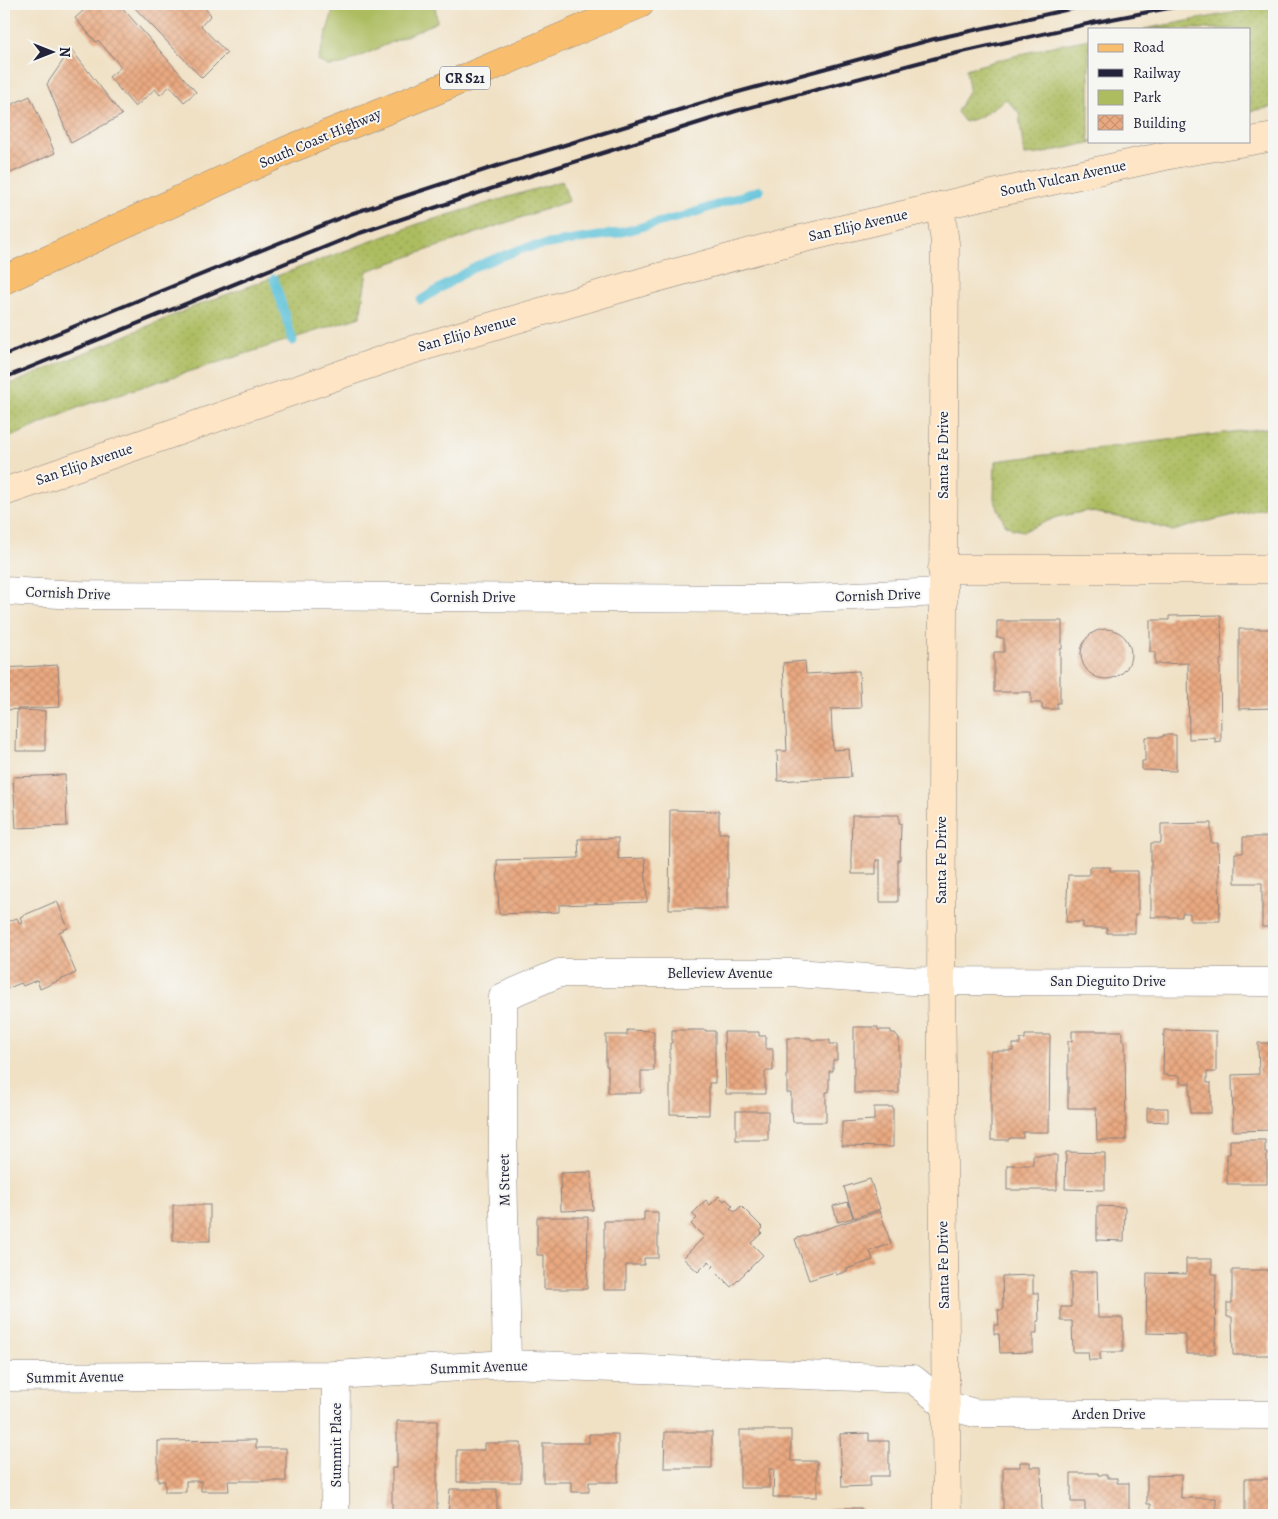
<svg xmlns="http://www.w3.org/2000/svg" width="1278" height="1519" viewBox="0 0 1278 1519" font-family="Alegreya,serif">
<defs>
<pattern id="grass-dots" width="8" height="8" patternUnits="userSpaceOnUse" patternTransform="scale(1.25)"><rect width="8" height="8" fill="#acbc5f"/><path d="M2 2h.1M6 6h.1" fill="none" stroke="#94a153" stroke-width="1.8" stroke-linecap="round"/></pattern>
<pattern id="building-cross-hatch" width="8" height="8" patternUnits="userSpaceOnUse" patternTransform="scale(1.25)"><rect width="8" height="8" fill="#e9a980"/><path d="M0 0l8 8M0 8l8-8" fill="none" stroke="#c89170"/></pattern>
</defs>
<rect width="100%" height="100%" fill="#f6f6f2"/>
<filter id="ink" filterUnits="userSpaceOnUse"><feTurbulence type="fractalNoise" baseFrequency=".02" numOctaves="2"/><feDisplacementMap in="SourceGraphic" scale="10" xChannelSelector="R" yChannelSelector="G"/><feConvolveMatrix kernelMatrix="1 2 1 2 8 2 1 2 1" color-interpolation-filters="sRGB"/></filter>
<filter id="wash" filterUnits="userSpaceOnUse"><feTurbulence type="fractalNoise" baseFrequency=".0096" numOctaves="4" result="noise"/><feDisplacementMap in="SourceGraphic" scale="20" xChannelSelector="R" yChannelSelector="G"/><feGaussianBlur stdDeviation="1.12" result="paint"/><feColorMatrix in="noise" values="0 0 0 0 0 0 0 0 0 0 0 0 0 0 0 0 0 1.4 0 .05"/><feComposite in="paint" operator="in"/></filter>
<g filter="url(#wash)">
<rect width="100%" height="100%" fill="#f0e1c5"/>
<g fill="url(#grass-dots)" stroke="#676f4d">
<polygon points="1274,5 1274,107 1249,111 1249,29 1144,29"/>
<polygon points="1089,39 1089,141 1098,141 1039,154 1024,155 1019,113 1006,99 980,117 965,122 957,112 969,89 966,69 1048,47"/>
<polygon points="562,181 569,201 367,271 360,317 82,406 4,440 4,387 198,305 418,224"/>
<polygon points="1274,427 1274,501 1265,508 1200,523 1173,531 1144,522 1087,511 1057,517 1024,531 1013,529 1005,524 994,499 995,461"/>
</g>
<polygon fill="#acbc5f" stroke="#676f4d" points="335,4 435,4 437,22 341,65 328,66 318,61"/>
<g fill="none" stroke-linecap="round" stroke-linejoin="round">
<g stroke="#5bc1d9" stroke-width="9">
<polyline points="274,279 293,341"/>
<polyline points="421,300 476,266 524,248 618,233 684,216 760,190"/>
</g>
</g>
<g id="blocks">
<g fill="url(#building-cross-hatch)">
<polygon points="91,4 119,4 196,92 184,102 170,86 160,95 155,89 135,107 109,77 121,67 98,40 96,42 75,18"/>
<polygon points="131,4 201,4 211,15 201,26 227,53 202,78"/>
<polygon points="71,49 122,115 71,143 47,84"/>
<polygon points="30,96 55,153 4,176 4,108"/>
<polygon points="1221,615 1222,660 1220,660 1221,742 1215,743 1215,738 1189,739 1188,663 1155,664 1155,652 1150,652 1150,620 1169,620 1169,616"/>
<polygon points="997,621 1062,621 1062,649 1060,649 1060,703 1057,703 1057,709 1042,709 1042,703 1031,703 1031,692 994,692 994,652 1004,652 1004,638 997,638"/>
<polygon points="1239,629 1274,629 1274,708 1239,709"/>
<circle cx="1106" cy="654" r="25"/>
<polygon points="805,661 806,674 859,671 861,708 831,709 833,750 849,749 851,777 778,781 777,751 787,751 783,663"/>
<polygon points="58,665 60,707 4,710 4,668"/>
<polygon points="17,710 45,711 45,751 16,751"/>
<polygon points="1163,735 1176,735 1176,771 1142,770 1142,761 1145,761 1145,737 1163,737"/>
<polygon points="65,775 67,826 16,828 13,777"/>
<polygon points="670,810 719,811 719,833 728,833 728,909 669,909"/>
<polygon points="852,815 899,815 899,823 901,823 900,860 898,860 898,902 880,902 880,860 876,860 876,874 852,874 852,861 851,860"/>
<polygon points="1211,823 1211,843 1218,843 1220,921 1190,921 1190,913 1182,913 1182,917 1151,917 1151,843 1161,843 1161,824"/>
<polygon points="1243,837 1274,837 1274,927 1262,927 1262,883 1235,883 1235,853 1243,853"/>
<polygon points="618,838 618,859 645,858 647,902 559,905 559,912 499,914 497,860 579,858 578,839"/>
<polygon points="1089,867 1110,867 1110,871 1138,871 1138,914 1135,914 1135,933 1107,933 1107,928 1083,928 1083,922 1066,922 1068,875 1089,875"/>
<polygon points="57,901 68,928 59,932 76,973 40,989 37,980 23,986 21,983 4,990 4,923 17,918 20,924 23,923 20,917"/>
<polygon points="854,1027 878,1027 878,1030 891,1030 891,1033 895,1033 899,1038 899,1093 854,1093"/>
<polygon points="627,1030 654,1031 654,1071 641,1071 641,1093 608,1093 608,1066 606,1066 606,1035 627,1035"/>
<polygon points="672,1030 706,1030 706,1031 715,1031 715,1083 709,1083 709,1115 670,1114 670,1043 672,1043"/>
<polygon points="1164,1030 1216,1031 1216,1072 1207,1072 1207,1083 1211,1083 1211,1113 1190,1113 1190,1083 1180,1083 1180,1076 1163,1075"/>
<polygon points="1072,1031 1122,1031 1122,1041 1125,1041 1126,1140 1097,1140 1096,1108 1068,1108 1068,1041 1072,1041"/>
<polygon points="724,1032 759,1032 759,1036 766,1036 766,1049 773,1049 773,1071 765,1071 765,1094 726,1094"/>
<polygon points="1025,1035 1050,1035 1049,1132 1023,1132 1023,1138 1009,1138 1009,1140 991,1140 991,1051 1013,1051 1013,1044 1020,1044 1020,1039 1025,1039"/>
<polygon points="787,1038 811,1038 811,1040 830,1040 830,1044 837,1044 837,1060 833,1060 833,1071 829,1071 829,1092 826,1092 826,1122 793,1122 792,1112 791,1112 791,1093 787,1093"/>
<polygon points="1258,1043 1274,1043 1274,1130 1233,1131 1232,1075 1259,1074"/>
<polygon points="874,1107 893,1107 893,1147 842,1146 842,1122 874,1120"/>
<polygon points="1147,1108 1168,1108 1168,1122 1147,1121"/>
<rect x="736" y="1111" width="32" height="29"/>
<polygon points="1230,1140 1265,1140 1265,1153 1267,1153 1267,1184 1227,1184 1227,1154 1230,1154"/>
<polygon points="1066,1152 1105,1153 1105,1190 1065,1189"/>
<polygon points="1033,1155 1057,1155 1057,1190 1007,1190 1007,1165 1033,1165"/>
<polygon points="591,1172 593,1210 561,1211 560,1173"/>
<polygon points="870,1179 880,1209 854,1218 844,1187"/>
<polygon points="719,1196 724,1201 726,1199 733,1206 730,1208 735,1212 741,1206 763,1228 760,1231 762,1233 751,1243 763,1255 731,1287 712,1268 714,1266 709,1261 698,1272 683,1258 704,1237 691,1224 697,1218 692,1214 706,1200 710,1205"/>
<polygon points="848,1202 853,1218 838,1222 833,1206"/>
<rect x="173" y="1205" width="37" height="36"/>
<polygon points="1097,1206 1125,1207 1124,1241 1097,1240"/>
<polygon points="880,1211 891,1244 870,1251 873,1260 847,1269 847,1271 836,1275 835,1272 809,1280 795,1239"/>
<polygon points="644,1212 658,1212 658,1258 644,1258 644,1265 626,1265 626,1290 604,1290 604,1221 644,1221"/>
<polygon points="537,1217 588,1217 587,1289 544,1289 544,1255 537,1255"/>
<polygon points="1186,1259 1212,1259 1212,1274 1216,1274 1215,1354 1186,1354 1186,1334 1146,1333 1147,1273 1186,1274"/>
<polygon points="1232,1270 1274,1270 1274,1317 1270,1317 1270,1355 1233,1355 1232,1317 1227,1317 1227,1303 1232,1303"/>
<polygon points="1071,1272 1097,1272 1098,1318 1123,1318 1123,1352 1100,1352 1100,1360 1089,1360 1088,1352 1073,1352 1072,1321 1061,1321 1061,1307 1071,1307"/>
<polygon points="1033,1275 1033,1293 1038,1293 1039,1321 1037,1321 1037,1333 1033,1333 1033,1352 1000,1353 999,1334 994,1334 994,1325 999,1325 998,1310 1003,1310 1002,1276"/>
<polygon points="397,1421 437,1421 437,1515 398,1515 398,1512 392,1512 392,1468 397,1468"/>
<polygon points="740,1430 791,1430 791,1461 817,1461 817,1497 773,1497 774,1469 769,1469 769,1488 740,1488"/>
<polygon points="665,1432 712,1432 712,1468 664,1468"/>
<polygon points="869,1433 869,1441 889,1441 889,1476 870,1476 870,1486 842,1487 840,1434"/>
<polygon points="589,1434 618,1434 618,1482 589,1482 589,1492 571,1492 571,1482 543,1482 543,1443 589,1443"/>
<polygon points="256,1440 256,1448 286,1448 286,1481 228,1481 229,1491 201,1491 201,1481 186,1481 186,1492 165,1492 165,1481 158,1481 158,1441"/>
<polygon points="484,1443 521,1443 521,1482 457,1482 457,1450 484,1450"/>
<polygon points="1020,1462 1030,1462 1030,1467 1041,1467 1042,1515 1003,1515 1003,1467 1020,1467"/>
<polygon points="1071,1473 1098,1473 1098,1475 1107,1475 1107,1478 1117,1478 1117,1483 1129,1483 1129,1515 1085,1515 1085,1502 1071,1502"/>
<polygon points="1181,1475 1181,1498 1216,1498 1216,1515 1151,1515 1151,1504 1147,1504 1147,1476"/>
<rect x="1245" y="1479" width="29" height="36"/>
<polygon points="450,1489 497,1489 497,1515 448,1515"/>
<polygon points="832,1508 861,1508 862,1515 832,1515"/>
</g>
</g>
</g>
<g filter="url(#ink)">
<use href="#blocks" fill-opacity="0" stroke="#898280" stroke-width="1"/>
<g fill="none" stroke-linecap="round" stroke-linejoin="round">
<defs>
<g id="street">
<polyline points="4,591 79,595 788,599 942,592"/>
<polyline points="507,1364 503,1162 503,997 559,973 795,973 912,981 1274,982"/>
<polyline points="4,1377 336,1375 507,1364 913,1379 945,1405 975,1413 1274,1415"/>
<polyline points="335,1515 336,1375"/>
</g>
<g id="secondary">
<polyline points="940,206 945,243 941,981 947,1515"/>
<polyline points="4,492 405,352 642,282 784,243 974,198 1174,154 1274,137"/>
<polyline points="942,569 1274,569"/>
</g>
<polyline id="primary" points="4,280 290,149 430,93 640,4"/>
</defs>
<use href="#street" stroke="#898280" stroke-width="29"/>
<use href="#secondary" stroke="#898280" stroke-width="29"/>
<use href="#primary" stroke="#898280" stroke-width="29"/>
<use href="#street" stroke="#fff" stroke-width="28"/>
<use href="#secondary" stroke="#fde5c5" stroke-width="28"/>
<use href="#primary" stroke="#f9be6d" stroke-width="28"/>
<g stroke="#22223b" stroke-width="4">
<polyline points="4,355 350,214 509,162 731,94 934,39 1093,4"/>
<polyline points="4,378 357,234 517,180 736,111 940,57 1096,22 1190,4"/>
</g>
</g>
</g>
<g text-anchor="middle" stroke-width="4" stroke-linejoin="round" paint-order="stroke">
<rect fill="#f6f6f2" stroke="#626272" stroke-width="1" x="440" y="66.5" width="50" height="23" rx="4"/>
<g font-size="14" font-weight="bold" fill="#22223b">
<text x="465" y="83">CR S21</text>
</g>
<g font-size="15" fill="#22223b" stroke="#f6f6f2">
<text transform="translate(320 138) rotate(-23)" y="5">South Coast Highway</text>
<text transform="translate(1063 178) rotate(-12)" y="5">South Vulcan Avenue</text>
<text transform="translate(858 225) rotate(-13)" y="5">San Elijo Avenue</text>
<text transform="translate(467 333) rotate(-16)" y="5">San Elijo Avenue</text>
<text transform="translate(943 455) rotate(-90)" y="5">Santa Fe Drive</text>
<text transform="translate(84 464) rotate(-19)" y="5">San Elijo Avenue</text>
<text transform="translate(68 593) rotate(2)" y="5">Cornish Drive</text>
<text transform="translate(878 595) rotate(-2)" y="5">Cornish Drive</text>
<text x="473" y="602">Cornish Drive</text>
<text transform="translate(941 860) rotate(-90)" y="5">Santa Fe Drive</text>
<text x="720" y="978">Belleview Avenue</text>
<text x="1108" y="986">San Dieguito Drive</text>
<text transform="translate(504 1180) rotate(-91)" y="5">M Street</text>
<text transform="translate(943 1265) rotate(-91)" y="5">Santa Fe Drive</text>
<text transform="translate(479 1367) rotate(-2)" y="5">Summit Avenue</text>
<text transform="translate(75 1377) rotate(-1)" y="5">Summit Avenue</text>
<text x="1109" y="1419">Arden Drive</text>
<text transform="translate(336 1445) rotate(-90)" y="5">Summit Place</text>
</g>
</g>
<rect width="1278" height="1519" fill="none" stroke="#f6f6f2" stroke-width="20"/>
<rect x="1088" y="28" width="162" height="115" fill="#f6f6f2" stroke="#a1a1a9"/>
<rect x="1098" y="44" width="25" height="8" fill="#f9be6d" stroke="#a1a1a9"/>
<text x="1133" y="52" font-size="15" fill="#22223b">Road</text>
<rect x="1098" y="69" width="25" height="8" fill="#22223b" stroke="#a1a1a9"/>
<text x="1133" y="78" font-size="15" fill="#22223b">Railway</text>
<rect x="1098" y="90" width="25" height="15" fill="#acbc5f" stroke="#a1a1a9"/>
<text x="1133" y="102" font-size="15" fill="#22223b">Park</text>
<rect x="1098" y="115" width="25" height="15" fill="url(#building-cross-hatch)" stroke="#a1a1a9"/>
<text x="1133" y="128" font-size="15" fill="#22223b">Building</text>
<g transform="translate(52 52) rotate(90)" stroke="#f6f6f2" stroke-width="4" paint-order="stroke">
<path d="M0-4L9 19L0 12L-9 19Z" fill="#22223b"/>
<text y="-8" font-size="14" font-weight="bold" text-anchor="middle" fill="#22223b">N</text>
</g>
</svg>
